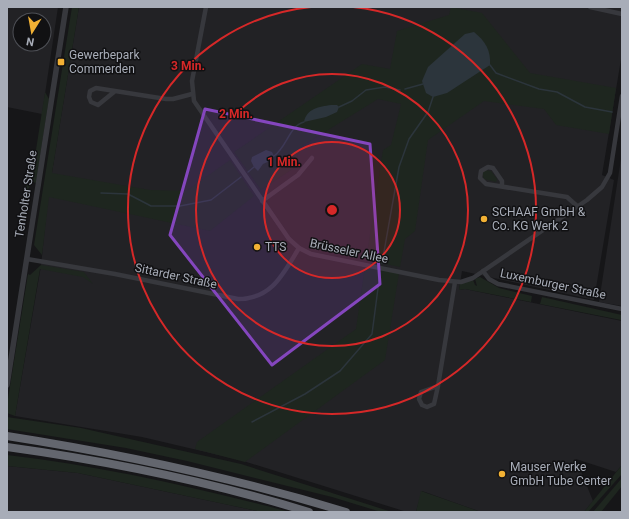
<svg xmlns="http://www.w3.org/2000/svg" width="629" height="519" font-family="Roboto,sans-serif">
<rect width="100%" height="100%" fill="#161618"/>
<!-- built -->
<g fill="#222225" fill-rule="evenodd">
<path d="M7 7H58L42 114 7 107ZM20 20H44V44H20Z"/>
<path d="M79 7H622V53L602 175 614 180 594 300 462 271 459 290 465 289 622 321V465L616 472 576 459 593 501 584 512H481L422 491 416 512H407L240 460 142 437 15 416 41 266 48 197Z"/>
<path d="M622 152V306L599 302Z"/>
<path d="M7 466 78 473 262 512H7Z"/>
</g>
<!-- green -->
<g fill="#1e261f">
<path d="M72 7H79L52 173 150 190 186 191 230 160 254 196 210 231 49 197 42 255 34 245Z"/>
<path d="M451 7 482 13 530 73 616 88 609 134 556 125 544 109 484 101 428 140 415 231 405 239 400 267 366 260 383 150 391 145 401 104 378 99 299 148 296 167 261 190 234 152 362 64 390 69 397 31 449 15Z"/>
<path d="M45 92 49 99 36 183 33 182 28 189 23 188 31 182Z"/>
<path d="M484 170 491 171 497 179 496 182 484 179 482 174Z"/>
<path d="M41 265 84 272 93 284 83 277 40 269 15 416 7 413V405L28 274 30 275Z"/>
<path d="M365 266 399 273 385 360 245 462 195 449 197 442 356 329Z"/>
<path d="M480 277 499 288 532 296 531 302 465 289 459 290 460 283 473 280 475 285 477 286 475 279Z"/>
<path d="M542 297 622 315 621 320 540 304Z"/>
<path d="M7 417 81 428 241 464 392 512H381L332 497 187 461 126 448 7 429Z"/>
<path d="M7 455C103 466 197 488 290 512H262L78 473 7 466Z"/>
<path d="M622 465V474L588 512H584Z"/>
<path d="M622 478V486L601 512H593Z"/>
<path d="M421 491 481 512H416Z"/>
</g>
<!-- water -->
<g fill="#2c353c">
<path d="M474 32C485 41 491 50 490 65L447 93 433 97 426 93 422 81 428 67 465 34Z"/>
<path d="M331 105H337L339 107 337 112 326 117 304 122C307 108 319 107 331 105Z"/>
<path d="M266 150 272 152 274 156 272 160 263 164 258 171 254 167 251 161 252 157Z"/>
</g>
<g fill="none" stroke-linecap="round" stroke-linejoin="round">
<!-- stream -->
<g stroke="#2c353c" stroke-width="1.5">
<path d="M490 65 496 73 539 89 557 92 585 107 612 112"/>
<path d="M405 89 423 84"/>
<path d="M339 107 352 101 366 90 385 87 400 90"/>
<path d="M274 156C287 147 289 126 304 122"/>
<path d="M248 172 254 167"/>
<path d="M101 193 128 194 151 206H180L211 200 241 177"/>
<path d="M382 263 399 167 409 139 428 112 433 97"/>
<path d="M252 422 305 394 340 371 372 334 380 273"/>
</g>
<!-- minor -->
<g stroke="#37383d" stroke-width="4.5">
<path d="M206 7 192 81 194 101 289 239 299 248 311 254 439 280 461 282 473 278 587 200 602 187 610 173 622 96"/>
<path d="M590 7 622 14"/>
<path d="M114 92 98 105 91 102 89 97 90 91 96 88 166 99H173L192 94"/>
<path d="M502 186V181L493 168 488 167 481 171 480 178 486 184 567 197 577 206"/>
<path d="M262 201 298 175 312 158"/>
<path d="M27 259 115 274 238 299C272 299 283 274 299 248"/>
<path d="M483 271 489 279 498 284 622 309"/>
<path d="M438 386 434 404 427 407 422 405 419 399 421 392 438 386 455 282"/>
</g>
<!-- tertiary -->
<path stroke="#37383d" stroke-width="5.5" d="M7 385 66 7"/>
<!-- motorway -->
<g stroke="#63666e" stroke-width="8">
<path d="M7 436C122 454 235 478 346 512"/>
<path d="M7 447C108 461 211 482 309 512"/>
</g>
</g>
<!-- marked area -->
<path fill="#8446be" fill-opacity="0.2" stroke="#8446be" stroke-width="3" stroke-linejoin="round" d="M205 109 370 144 380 284 272 365 170 235Z"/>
<!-- distance rings -->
<circle cx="332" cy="210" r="68" fill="#d62828" fill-opacity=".12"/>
<g fill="none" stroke="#d62828" stroke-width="2">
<circle cx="332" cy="210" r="68"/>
<circle cx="332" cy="210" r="136"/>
<path d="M353 7A204 204 0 1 1 311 7"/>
</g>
<!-- markers -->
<g fill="#f2b134" stroke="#111113" stroke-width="1.5">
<rect x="57" y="58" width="8" height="8" rx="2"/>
<circle cx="484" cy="219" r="4"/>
<circle cx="257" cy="247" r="4"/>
<circle cx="502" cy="474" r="4"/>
</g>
<g text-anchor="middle" stroke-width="3" stroke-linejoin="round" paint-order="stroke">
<!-- poi labels -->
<g font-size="12" fill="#a8adb8" stroke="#111113" text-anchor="start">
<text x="69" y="59">Gewerbepark<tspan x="69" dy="14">Commerden</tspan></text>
<text x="492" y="216">SCHAAF GmbH &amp;<tspan x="492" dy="14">Co. KG Werk 2</tspan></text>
<text x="265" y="251">TTS</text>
<text x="510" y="471">Mauser Werke<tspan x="510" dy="14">GmbH Tube Center</tspan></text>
</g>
<!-- street labels -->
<g font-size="12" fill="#a8adb8" stroke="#111113">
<text transform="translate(26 194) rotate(-81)" y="4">Tenholter Straße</text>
<text transform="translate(349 251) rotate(12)" y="4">Brüsseler Allee</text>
<text transform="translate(176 276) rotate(12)" y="4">Sittarder Straße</text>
<text transform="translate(553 284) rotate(12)" y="4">Luxemburger Straße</text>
</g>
</g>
<circle cx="332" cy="210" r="6" fill="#d62828" stroke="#111113" stroke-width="2"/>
<g font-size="12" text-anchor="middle" font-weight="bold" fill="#d62828" stroke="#111113" stroke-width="3" stroke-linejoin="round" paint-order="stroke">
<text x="188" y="70">3 Min.</text>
<text x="236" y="118">2 Min.</text>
<text x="284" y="166">1 Min.</text>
</g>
<!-- border -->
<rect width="629" height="519" fill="none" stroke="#a8adb8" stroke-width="16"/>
<!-- north arrow -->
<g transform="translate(32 32) rotate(191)"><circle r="19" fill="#111113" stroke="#4d4f55"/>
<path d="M0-3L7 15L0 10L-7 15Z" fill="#f2b134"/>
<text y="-6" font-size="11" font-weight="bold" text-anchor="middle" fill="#a8adb8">N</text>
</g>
</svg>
